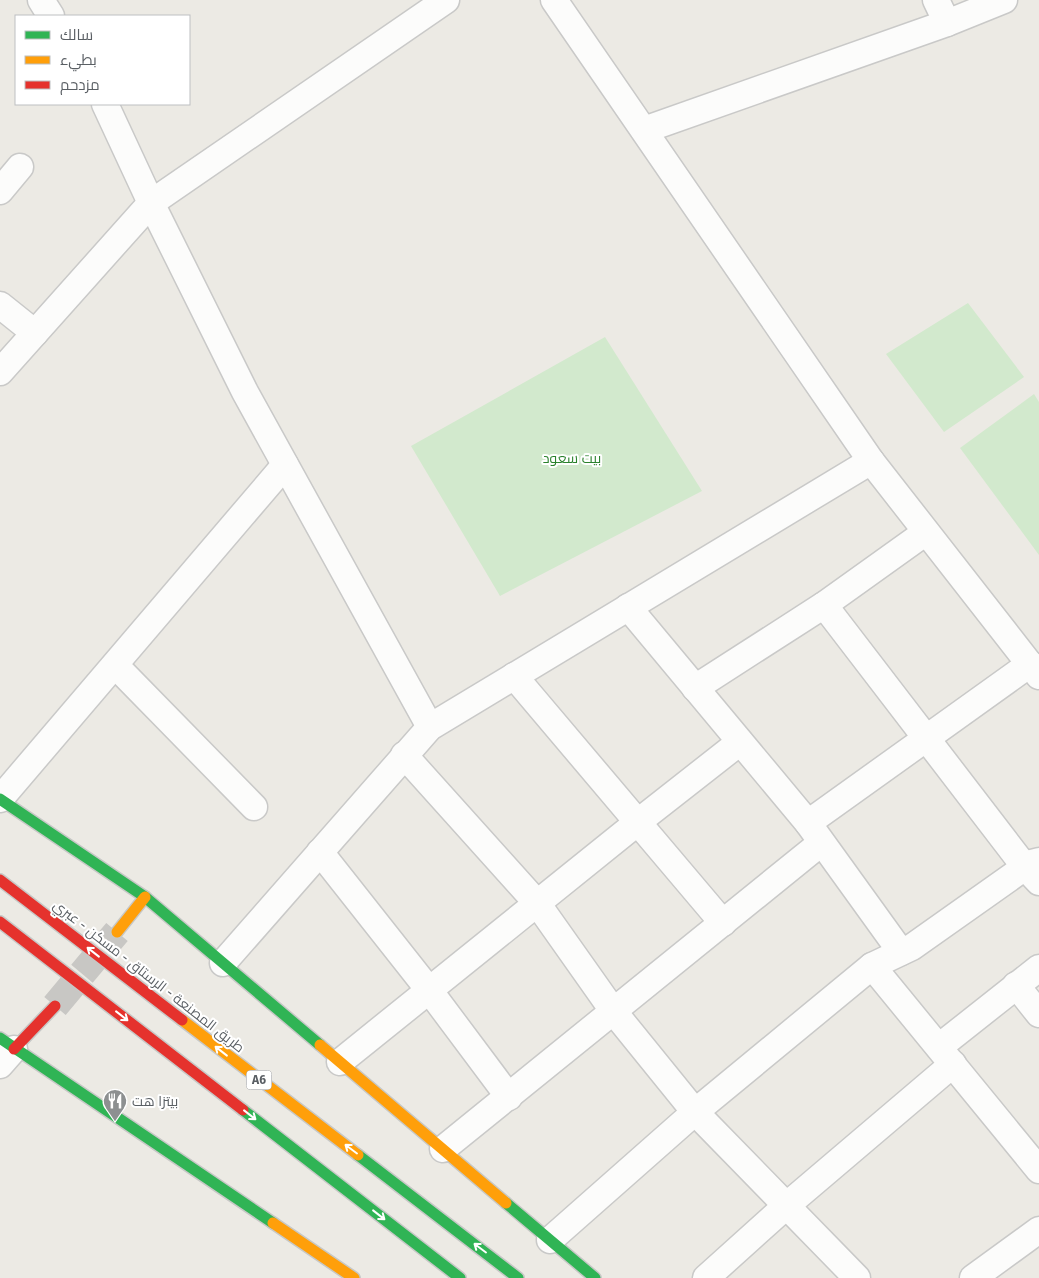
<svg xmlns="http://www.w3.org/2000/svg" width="1039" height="1278" font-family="'Fira Sans',Cairo,sans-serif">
<rect width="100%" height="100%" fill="#eceae4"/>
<!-- green -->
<g fill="#d2e9cd">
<path d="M968 303 1024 377 944 432 886 354Z"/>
<path d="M605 337 702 491 500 596 411 446Z"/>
<path d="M1034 394 1039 402V555L960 448Z"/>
</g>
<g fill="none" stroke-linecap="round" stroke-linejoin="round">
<!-- secondary-tunnel -->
<path stroke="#c8c7c4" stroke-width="28" stroke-dasharray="28 14" stroke-linecap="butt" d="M55 1006 117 932"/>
<!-- street casing -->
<g stroke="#c9c9c8" stroke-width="29">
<g id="street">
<path d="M41 0 51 16"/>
<path d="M554 0 871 461 1039 676"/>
<path d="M936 0 947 23"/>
<path d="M105 104 151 203 245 392 430 727"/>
<path d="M644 130 947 23 1004 0"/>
<path d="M0 191 20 167"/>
<path d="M0 305 35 333"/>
<path d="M0 372 151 203 446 0"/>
<path d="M824 605 1025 867 1039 882"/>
<path d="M628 607 808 823 901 952"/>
<path d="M115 665 254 807"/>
<path d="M514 676 723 923"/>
<path d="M695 688 824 605 926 532"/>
<path d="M404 755 537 903 614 1012 695 1112 857 1278"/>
<path d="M0 799 285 465"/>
<path d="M808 823 1030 664"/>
<path d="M320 852 429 990 509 1097"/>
<path d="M223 963 430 727 871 461"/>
<path d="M872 966 1039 1170"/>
<path d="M1016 985 1039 1014"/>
<path d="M939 1047 1039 968"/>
<path d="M340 1062 638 822 740 742"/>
<path d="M0 1065 14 1049"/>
<path d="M443 1149 821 843"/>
<path d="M550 1240 695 1112 872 966 912 947 1025 867 1031 863 1039 861"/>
<path d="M706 1278 786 1206 953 1064"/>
<path d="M973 1278 1039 1230"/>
</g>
</g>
<!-- fast casing -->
<g stroke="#c7c8c6" stroke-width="14">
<g id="fast">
<path d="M0 799 145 897 320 1045"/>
<path d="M0 1038 273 1223"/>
<path d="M243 1110 460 1278"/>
<path d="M358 1155 518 1278"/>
<path d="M506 1203 595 1278"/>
</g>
</g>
<!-- slow casing -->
<g stroke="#c7c8c6" stroke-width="14">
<g id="slow">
<path d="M117 932 145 897"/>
<path d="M182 1020 358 1155"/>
<path d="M320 1045 506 1203"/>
<path d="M273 1223 354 1278"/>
</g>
</g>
<!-- jam casing -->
<g stroke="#c7c8c6" stroke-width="14">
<g id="jam">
<path d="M0 880 182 1020"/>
<path d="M0 922 243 1110"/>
<path d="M14 1049 55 1006"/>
</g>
</g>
<!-- street -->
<use href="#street" stroke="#fcfcfb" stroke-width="26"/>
<!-- fast -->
<use href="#fast" stroke="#30b455" stroke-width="11"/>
<!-- slow -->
<use href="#slow" stroke="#ff9f0a" stroke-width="11"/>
<!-- jam -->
<use href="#jam" stroke="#e5322d" stroke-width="11"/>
</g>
<!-- one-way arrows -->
<defs><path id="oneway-shaft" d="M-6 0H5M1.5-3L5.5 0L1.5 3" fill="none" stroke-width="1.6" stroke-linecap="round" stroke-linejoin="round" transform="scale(1.25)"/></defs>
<g stroke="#fff">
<use href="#oneway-shaft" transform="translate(93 952) rotate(-142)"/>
<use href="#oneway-shaft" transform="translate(122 1016) rotate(38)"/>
<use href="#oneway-shaft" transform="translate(221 1051) rotate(-142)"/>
<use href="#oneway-shaft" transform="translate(250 1115) rotate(38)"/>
<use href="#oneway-shaft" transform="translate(351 1149) rotate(-143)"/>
<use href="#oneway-shaft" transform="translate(379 1215) rotate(38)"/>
<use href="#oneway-shaft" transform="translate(480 1248) rotate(-143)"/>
</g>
<!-- icons -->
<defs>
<g id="restaurant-pin" transform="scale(1.25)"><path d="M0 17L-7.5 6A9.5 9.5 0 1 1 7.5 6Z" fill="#8d9091" stroke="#fff"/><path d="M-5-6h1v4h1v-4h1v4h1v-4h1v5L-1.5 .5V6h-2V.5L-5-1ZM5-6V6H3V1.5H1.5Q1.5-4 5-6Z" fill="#fff"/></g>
</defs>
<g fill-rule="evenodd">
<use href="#restaurant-pin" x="115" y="1101"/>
</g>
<g text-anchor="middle" stroke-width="4" stroke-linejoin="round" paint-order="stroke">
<!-- shield labels -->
<rect fill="#fff" stroke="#8c8f92" stroke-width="1" x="246.5" y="1070.5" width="25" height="19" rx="4"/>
<g font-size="12" font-weight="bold" fill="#5a5f64">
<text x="259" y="1084">A6</text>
</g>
<!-- park labels -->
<g font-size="14" fill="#2b822d" stroke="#fff">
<text x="572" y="463">بيت سعود</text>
</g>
<!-- street labels -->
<g font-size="14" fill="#5a5f64" stroke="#fff">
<text transform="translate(149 976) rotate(38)" y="5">طريق المصنعة - الرستاق - مسكن - عبري</text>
</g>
<!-- poi labels -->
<g font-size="14" fill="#5a5f64" stroke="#fff" text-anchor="start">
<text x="132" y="1106">بيتزا هت</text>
</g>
</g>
<!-- legend -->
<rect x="15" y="15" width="175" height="90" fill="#ffffff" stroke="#bdbfc1"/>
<rect x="25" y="31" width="25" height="8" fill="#30b455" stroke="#bdbfc1"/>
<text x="60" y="40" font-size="15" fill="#5a5f64">سالك</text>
<rect x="25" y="56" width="25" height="8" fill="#ff9f0a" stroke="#bdbfc1"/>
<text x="60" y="65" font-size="15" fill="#5a5f64">بطيء</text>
<rect x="25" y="81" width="25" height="8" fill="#e5322d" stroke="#bdbfc1"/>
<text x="60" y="90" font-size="15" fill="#5a5f64">مزدحم</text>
</svg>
